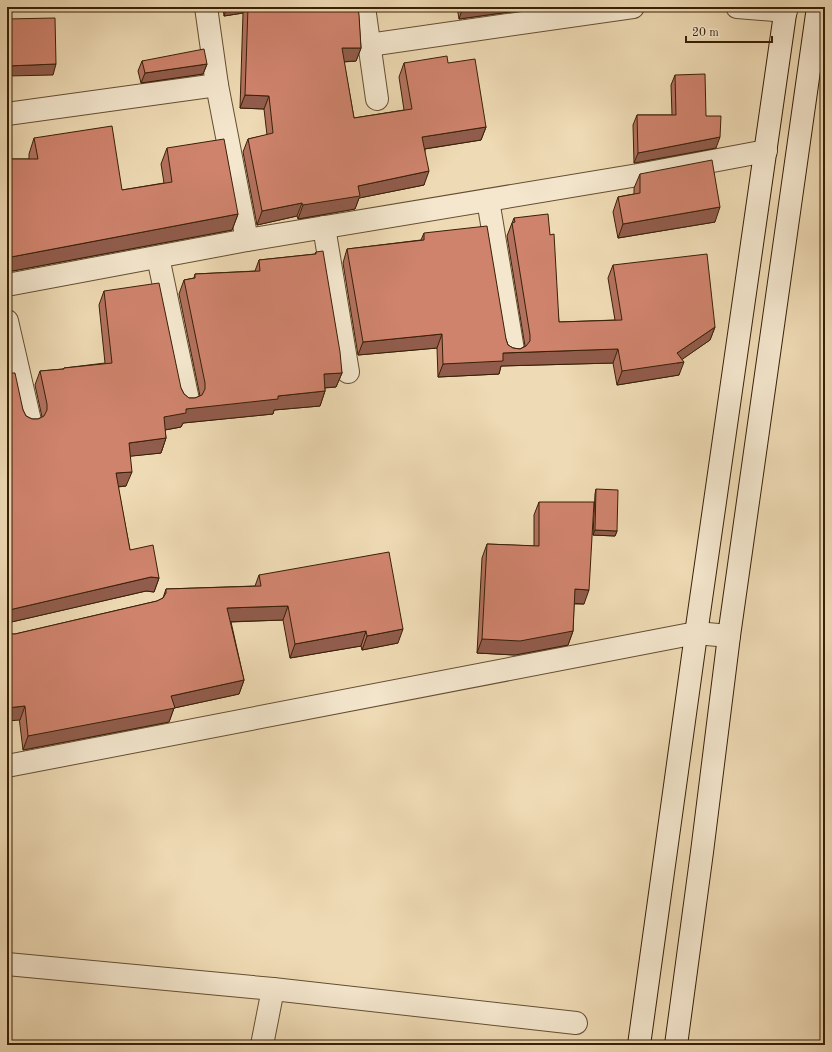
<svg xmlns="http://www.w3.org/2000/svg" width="832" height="1052" font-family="'Old Standard TT',serif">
<rect width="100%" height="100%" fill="#eedab4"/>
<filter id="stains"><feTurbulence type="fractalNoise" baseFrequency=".005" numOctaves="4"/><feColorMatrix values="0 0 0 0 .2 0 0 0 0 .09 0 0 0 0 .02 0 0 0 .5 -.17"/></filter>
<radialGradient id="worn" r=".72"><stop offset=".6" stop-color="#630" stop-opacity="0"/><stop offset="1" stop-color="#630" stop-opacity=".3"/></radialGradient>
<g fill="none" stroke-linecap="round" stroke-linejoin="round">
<!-- street casing -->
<g stroke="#664e32" stroke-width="24">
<g id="street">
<path d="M206 7 217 85 247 240"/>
<path d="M364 7 377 99"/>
<path d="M737 7 786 11"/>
<path d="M369 45 633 7"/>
<path d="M7 114 217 85"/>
<path d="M488 200 513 350"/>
<path d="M324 227 348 372"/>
<path d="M158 257 188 400"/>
<path d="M7 285 247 240 638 175 766 151"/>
<path d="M7 321 30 421"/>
<path d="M7 766 696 633 729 636"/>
<path d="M7 964 273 989"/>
<path d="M262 1045 273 989 576 1023"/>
</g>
</g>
<!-- secondary casing -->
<g stroke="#392007" stroke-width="24">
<g id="secondary">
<path d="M639 1045 698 620 786 7"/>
<path d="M676 1045 702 852 729 636 818 7"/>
</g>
</g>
<!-- street -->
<use href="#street" stroke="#f4e7ce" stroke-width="22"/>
<!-- secondary -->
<use href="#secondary" stroke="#f4e7ce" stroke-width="22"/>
</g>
<!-- wall -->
<g fill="#b2715e" stroke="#392007">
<path d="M223 7H358L361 48 356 61 344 62 354 118 404 110 399 77 404 63H448L486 127 481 140 425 149 424 185 359 198 355 209 298 219 297 216 257 225 243 152 248 139 267 135 264 109 240 108 243 13 224 16Z"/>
<path d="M457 7H545L459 19Z"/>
<path d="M142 61 207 64 203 74 141 83 138 71Z"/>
<path d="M675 75 706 116 716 148 634 163 633 125 637 115H672L671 85Z"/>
<path d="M34 138 122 190 164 183 161 164 167 148 238 214 232 230 7 272V159H29V154Z"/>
<path d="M640 174 715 222 618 238 613 212 618 197 634 194V188Z"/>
<path d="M514 218 550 235 559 322 615 320 608 278 613 265 715 327 710 340 682 359 679 375 617 385 613 363 501 366 499 374 438 377 437 348 358 355 343 263 347 249 421 240 424 233 506 339 508 345 513 348 520 349 525 346 507 236 512 223Z"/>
<path d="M316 252 342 373 336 387 325 388V391L320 406 274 410 273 414 183 423 181 427 165 430 166 438 161 453 130 456 126 486 118 487 130 550 159 578 154 592 146 591 7 623 11 373 23 410 26 416 32 419H38L42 417 35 385 40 371 63 369 64 368 105 363 99 305 104 291 181 388 184 394 189 398H195L200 396 179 294 184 280 194 278 195 274 255 271 259 260 315 254Z"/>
<path d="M596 489 617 531 615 536 593 535 595 494Z"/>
<path d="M539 502 584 604H574L573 631 568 645 515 655 477 653 482 558 487 544 534 546V515Z"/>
<path d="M259 575 398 643 362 650 361 646 290 658 283 620 231 622 244 680 239 694 174 708 169 722 23 750 9 634H15L157 601 163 598 166 589 255 586Z"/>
</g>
<!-- shaded-wall -->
<g fill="#915c4c" stroke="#392007">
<path d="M227 7H245L243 13 224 16Z"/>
<path d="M463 7H545L459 19Z"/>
<path d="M342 48H361L356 61 337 62Z"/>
<path d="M56 64 53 75 7 76V66Z"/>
<path d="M207 64 203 74 141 83 145 73Z"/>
<path d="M245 95 269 96 264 109 240 108Z"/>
<path d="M486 127 481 140 417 150 422 137Z"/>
<path d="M720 137 716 148 634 163 638 153Z"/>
<path d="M429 171 424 185 359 198 355 209 298 219 303 205 358 186Z"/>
<path d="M302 203 297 216 257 225 262 211Z"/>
<path d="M720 207 715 222 618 238 623 224Z"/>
<path d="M238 214 232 230 7 272V258L11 257Z"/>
<path d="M715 327 710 340 677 363 684 362 679 375 617 385 622 371 677 353Z"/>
<path d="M442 334 437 348 358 355 363 342Z"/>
<path d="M618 349 613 363 501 366 499 374 438 377 443 364 503 353Z"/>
<path d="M342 373 336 387 318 388 324 374Z"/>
<path d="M325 391 320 406 274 410 273 414 183 423 181 427 159 431 164 417 186 409 278 396Z"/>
<path d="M166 438 161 453 123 457 129 443Z"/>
<path d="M132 472 126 486 111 487 116 473Z"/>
<path d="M595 530 617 531 615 536 593 535Z"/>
<path d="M151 577 159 578 154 592 146 591 7 623V611L9 610Z"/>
<path d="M575 589 589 590 584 604 570 603Z"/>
<path d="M288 606 283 620 222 622 227 608Z"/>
<path d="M403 629 398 643 362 650 367 636Z"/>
<path d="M366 631 361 646 290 658 295 644Z"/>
<path d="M573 631 568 645 515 655 477 653 482 639Z"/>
<path d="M244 680 239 694 174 708 169 722 23 750 28 736 171 696Z"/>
<path d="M25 706 20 720 7 721V708Z"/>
</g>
<!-- building -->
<g fill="#cf836d" stroke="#392007">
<path d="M248 7H358L359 15 361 48H342L354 118 412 109 404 63 447 56 448 63 475 59 486 127 422 137 429 171 358 186 360 196 303 205 302 203 262 211 248 139 273 133 269 96 245 95Z"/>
<path d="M55 18 56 64 7 66V19Z"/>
<path d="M204 49 207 64 145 73 142 61Z"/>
<path d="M705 74 706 116H721L720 137 638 153 637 115H676L675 75Z"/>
<path d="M112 126 122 190 172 182 167 148 224 139 238 214 11 257 7 258V159H38L34 138Z"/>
<path d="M712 160 720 207 623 224 618 197 640 193V174Z"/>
<path d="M548 214 550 235 554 234 559 322 622 320 613 265 707 254 715 327 677 353 684 362 622 371 618 349 503 353V361L443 364 442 334 363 342 347 249 424 240V233L487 226 506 339 508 345 513 348 520 349 526 346 530 341V335L512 223 515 222 514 218Z"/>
<path d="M323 251 340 352 342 373 324 374 325 391 278 396V399L186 409V413L164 417 166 438 129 443 132 472 116 473 130 550 153 545 159 578 151 577 9 610 7 611V343L11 373H15L23 410 26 416 32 419H38L44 416 47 410V404L40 371 64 369V368L112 363 104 291 159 283 181 388 184 394 189 398H195L202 395 205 389V383L184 280 195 278V274L260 271 259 260 316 254V252Z"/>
<path d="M596 489 618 490 617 531 595 530Z"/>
<path d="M539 502H594L589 590 575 589 573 631 520 641 482 639 487 544 539 546Z"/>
<path d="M389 552 403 629 367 636 366 631 295 644 288 606 227 608 244 680 171 696 175 708 28 736 25 706 7 708V633L9 634H15L157 601 163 598 166 593V589L261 586 259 575Z"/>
</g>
<!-- margin -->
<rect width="832" height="1052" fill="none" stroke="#eedab4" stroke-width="24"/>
<rect x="8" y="8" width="816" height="1036" fill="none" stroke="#392007" stroke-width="2"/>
<rect x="12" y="12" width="808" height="1028" fill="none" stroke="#392007"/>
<!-- scale -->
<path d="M686 36v6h86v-6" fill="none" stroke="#392007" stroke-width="2"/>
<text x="692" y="36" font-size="12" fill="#392007" stroke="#f4e7ce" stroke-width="3" paint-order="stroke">20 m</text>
<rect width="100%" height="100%" filter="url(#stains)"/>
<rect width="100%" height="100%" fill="url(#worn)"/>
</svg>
